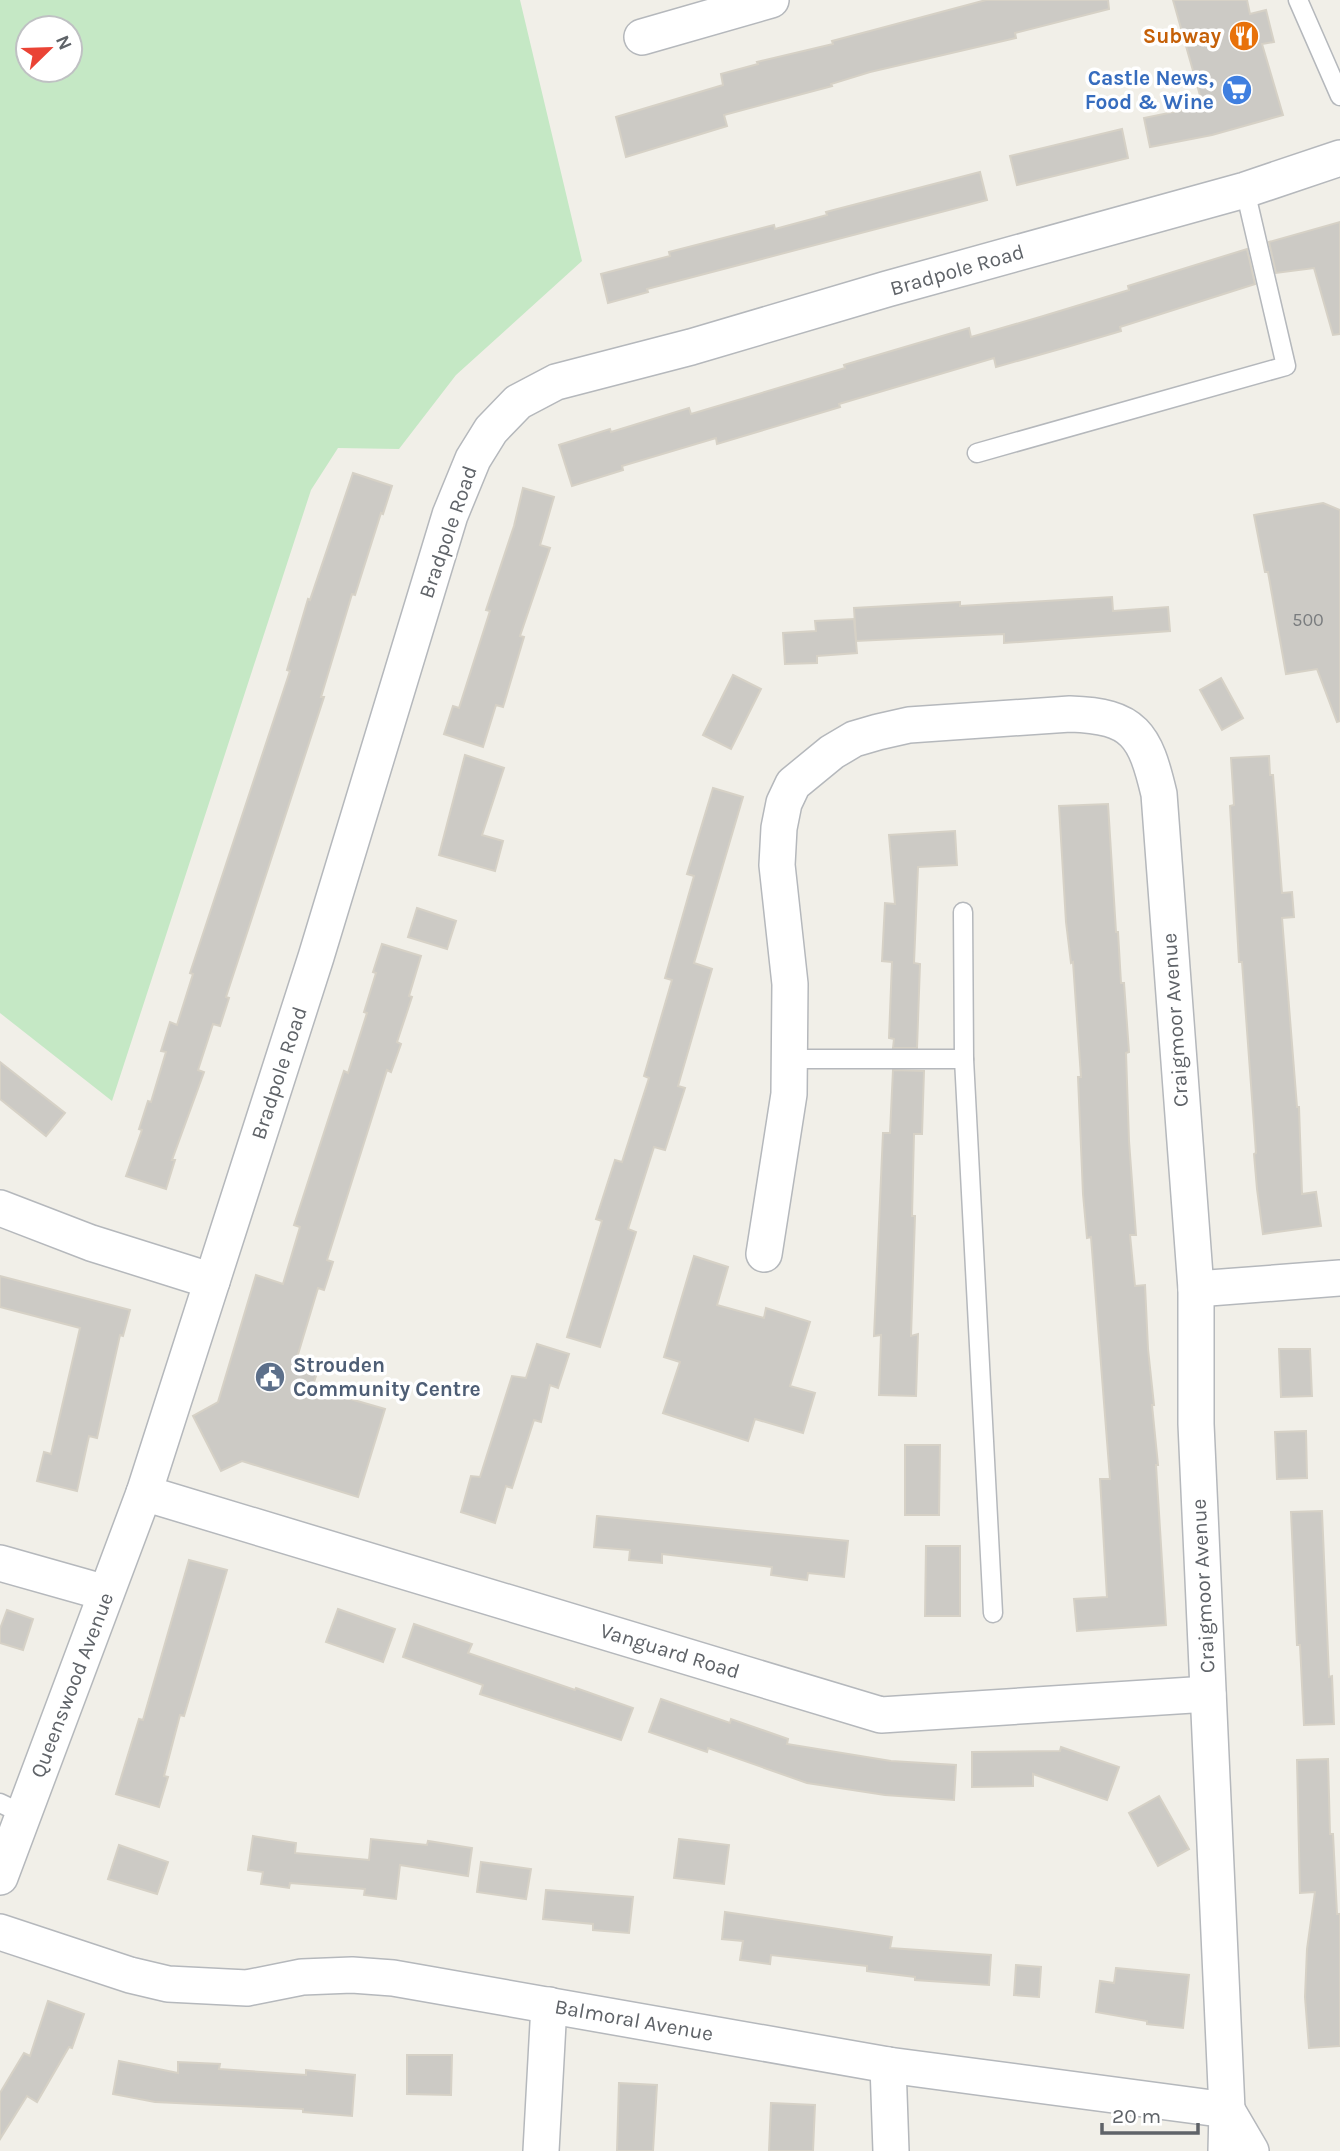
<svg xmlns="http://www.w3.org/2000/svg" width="1340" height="2151" font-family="Karla,sans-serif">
<rect width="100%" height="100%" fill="#f1efe8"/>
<!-- green -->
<path fill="#c5e8c5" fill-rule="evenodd" d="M0 0H520L582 261 456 375 399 449 338 448 311 490 112 1101 0 1013ZM28 28H70V70H28Z"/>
<!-- building -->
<g fill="#cccac5" stroke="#d6d1c6" stroke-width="2">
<path d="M986 0H1108L1109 9 1015 33 1016 38 870 72 831 84 832 86 724 115 727 126 626 157 616 117 723 85 721 74 758 64 757 62 833 44 832 41 870 31Z"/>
<path d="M1173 0H1247L1250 14 1266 10 1274 42 1262 44 1283 115 1212 135 1150 147 1144 118 1203 106Z"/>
<path d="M1122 129 1128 158 1017 185 1010 156Z"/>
<path d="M980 172 987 200 647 289 648 292 608 303 601 274 670 256 669 252 774 225 775 229 827 215 826 212Z"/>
<path d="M1340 222V334L1333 335 1314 268 1276 273 1269 242Z"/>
<path d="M1247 249 1255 284 1120 327 1121 331 1067 347 996 367 994 358 839 404 840 407 717 444 716 438 622 466 623 470 572 486 559 445 610 429 611 432 689 408 691 414 845 368 844 365 969 328 971 337 1040 317 1129 290 1128 286Z"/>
<path d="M353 473 392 486 383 514 381 513 355 595 352 594 321 697H324L226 997 229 998 220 1026 213 1024 198 1070 204 1072 172 1160H175L166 1189 126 1176 142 1130 139 1129 148 1101 151 1102 166 1052 161 1051 170 1022 177 1025 193 974 190 973 290 671 287 670 308 599 310 600Z"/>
<path d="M523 488 554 497 540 545 550 548 520 636 524 637 503 707 496 705 483 747 444 734 453 706 459 708 490 611 486 610 514 526Z"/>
<path d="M1323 503 1340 510V721L1337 722 1317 669 1286 674 1268 572H1265L1254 515Z"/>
<path d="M1112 597 1113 611 1168 607 1170 631 1004 643V634L856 641 854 608 960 602V606Z"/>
<path d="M854 619 857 653 817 656V663L785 664 783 633 816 631 815 621Z"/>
<path d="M733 675 761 689 731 749 703 735Z"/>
<path d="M1221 678 1243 718 1222 730 1200 690Z"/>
<path d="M465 755 504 768 482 835 503 841 495 871 439 855Z"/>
<path d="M1269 756 1270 775H1273L1282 893 1292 892 1294 917 1282 918 1297 1107H1299L1302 1194 1316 1192 1321 1226 1263 1234 1257 1189 1254 1154 1256 1153 1242 962H1239L1230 806 1234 805 1231 758Z"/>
<path d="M713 788 743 797 694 963 712 969 678 1086 685 1088 665 1150 654 1147 628 1229 636 1232 600 1347 567 1337 602 1221 596 1219 615 1160 622 1162 649 1078 644 1076 672 980 665 978 694 876 687 874Z"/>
<path d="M1108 804 1116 932H1118L1121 983H1124L1129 1052 1126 1053 1129 1141 1136 1235H1130L1135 1286 1145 1285 1148 1349 1154 1405H1152L1158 1465H1156L1166 1625 1077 1631 1074 1599 1107 1597 1100 1479H1110L1091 1237 1087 1238 1083 1194 1078 1077H1081L1073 962 1071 963 1066 922 1059 806Z"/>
<path d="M955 831 957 865 918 867 914 963 920 964 917 1048H893L894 1039 889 1038 892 962 882 961 885 903 895 904 889 835Z"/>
<path d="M417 908 456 921 447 949 408 937Z"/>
<path d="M382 944 421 956 409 996 412 997 397 1042 401 1044 391 1072 387 1070 327 1260 333 1262 324 1290 318 1288 296 1361 319 1367 312 1388 385 1409 358 1497 242 1461 221 1471 193 1416 218 1402 256 1275 283 1284 300 1227 294 1225 344 1071 348 1073 367 1013 364 1012 376 973 373 972Z"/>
<path d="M0 1062 65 1113 46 1136 0 1099Z"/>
<path d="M893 1070 924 1071 922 1134H914L912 1216H915L911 1336 918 1334 916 1396 879 1395 881 1335 874 1336 883 1133H890Z"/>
<path d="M694 1256 728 1267 717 1305 764 1318 766 1308 810 1322 790 1386 815 1393 803 1433 755 1419 748 1441 663 1413 680 1362 664 1357Z"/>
<path d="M0 1276 130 1310 123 1336 120 1335 97 1438 89 1436 77 1491 37 1481 44 1452 51 1454 80 1328 0 1307Z"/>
<path d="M537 1344 569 1354 558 1388 550 1385 541 1422 534 1420 512 1488 506 1486 495 1523 461 1512 471 1476 480 1477 512 1376 526 1378Z"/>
<path d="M1279 1349H1310L1312 1396 1281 1397Z"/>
<path d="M1306 1431 1307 1478 1277 1479 1275 1432Z"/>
<path d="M905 1445H940L939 1515H905Z"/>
<path d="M1322 1511 1329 1677 1332 1676 1334 1724 1304 1725 1300 1645H1297L1291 1512Z"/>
<path d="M597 1516 848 1541 844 1577 808 1573 807 1580 771 1575 772 1567 662 1554V1563L629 1560 630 1550 594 1547Z"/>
<path d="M926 1546H960V1616H925Z"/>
<path d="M189 1560 227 1570 184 1716 180 1715 164 1776 168 1777 159 1807 116 1794 139 1719 143 1720Z"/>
<path d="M338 1609 395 1629 383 1662 326 1642Z"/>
<path d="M7 1610 33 1619 23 1650 0 1643V1629Z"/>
<path d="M414 1624 472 1644 468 1653 575 1690 576 1688 633 1708 621 1740 480 1694 483 1685 403 1657Z"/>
<path d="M661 1699 730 1723 731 1719 788 1739 787 1744 891 1761 956 1765 954 1800 885 1795 807 1783 708 1748 707 1752 649 1732Z"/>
<path d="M1061 1747 1119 1767 1107 1800 1033 1774V1786L972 1787V1752L1060 1751Z"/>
<path d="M1328 1759 1330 1834H1333L1337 1914H1340V2046L1309 2048 1305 1997 1307 1949 1315 1892 1300 1893 1297 1760Z"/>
<path d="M1159 1796 1189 1849 1158 1866 1129 1813Z"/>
<path d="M253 1836 296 1843 295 1853 369 1860 371 1839 427 1845 428 1841 472 1848 468 1876 400 1865 396 1899 364 1895 365 1889 290 1883 289 1888 261 1884 263 1872 248 1870Z"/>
<path d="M679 1839 729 1845 724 1884 674 1878Z"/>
<path d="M119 1845 168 1862 157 1894 108 1879Z"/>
<path d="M481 1862 531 1869 526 1899 477 1892Z"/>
<path d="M546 1890 633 1897 629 1933 593 1930V1924L543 1919Z"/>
<path d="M725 1912 892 1937 890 1948 991 1955 989 1985 915 1980V1977L867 1971V1966L771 1955 770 1964 740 1960 743 1941 722 1939Z"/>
<path d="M1016 1965 1041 1967 1039 1997 1014 1995Z"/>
<path d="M1116 1968 1189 1975 1183 2028 1147 2024V2021L1096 2012 1100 1981 1114 1983Z"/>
<path d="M48 2001 84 2014 72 2048 69 2047 37 2102 27 2096 0 2139V2093L24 2053 30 2056Z"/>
<path d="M407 2055H452L451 2095 407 2094Z"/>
<path d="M119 2061 178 2073V2062L220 2064 219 2069 306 2075V2070L355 2075 352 2116 303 2112V2109L155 2102 113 2094Z"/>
<path d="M619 2083 657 2085 653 2151H617Z"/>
<path d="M771 2103 815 2105 813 2151H769Z"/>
</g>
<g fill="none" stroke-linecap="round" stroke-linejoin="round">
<!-- lane casing -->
<g stroke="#b5b8bc" stroke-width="21">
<g id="lane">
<path d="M1298 0 1340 96"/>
<path d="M977 453 1286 366 1245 190"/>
<path d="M963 912 964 1059 993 1613"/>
<path d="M789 1059H964"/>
<path d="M0 1803 23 1814"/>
</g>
</g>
<!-- street casing -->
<g stroke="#b5b8bc" stroke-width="38">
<g id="street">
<path d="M642 37 771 0"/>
<path d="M0 1208 91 1243 212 1281"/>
<path d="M764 1254 789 1094 790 984 777 865 779 828 784 803 793 784 832 752 854 739 878 732 909 725 1070 714C1135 716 1145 735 1159 794L1196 1289V1424L1227 2110 1226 2151"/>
<path d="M1196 1289 1340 1278"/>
<path d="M144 1493 881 1715 1208 1694"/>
<path d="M0 1563 106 1593"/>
<path d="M0 1877 144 1493 316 957 450 515 473 459 491 430 518 402 556 382 691 347 887 289 1245 190 1340 158"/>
<path d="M0 1932 130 1975 168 1984 247 1988 302 1977 352 1975 393 1978 888 2065 1227 2110 1251 2151"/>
<path d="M888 2065 891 2151"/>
<path d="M541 2151 549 2005"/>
</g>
</g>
<!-- lane -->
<use href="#lane" stroke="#fff" stroke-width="18"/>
<!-- street -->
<use href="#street" stroke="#fff" stroke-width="35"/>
</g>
<!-- icons -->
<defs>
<g id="restaurant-disc" transform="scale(1.575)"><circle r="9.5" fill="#e8710a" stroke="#fff"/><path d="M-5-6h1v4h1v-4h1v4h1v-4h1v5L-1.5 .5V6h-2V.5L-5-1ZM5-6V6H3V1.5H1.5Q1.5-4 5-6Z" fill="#fff"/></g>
<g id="supermarket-disc" transform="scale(1.575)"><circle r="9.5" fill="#3f7fe0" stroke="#fff"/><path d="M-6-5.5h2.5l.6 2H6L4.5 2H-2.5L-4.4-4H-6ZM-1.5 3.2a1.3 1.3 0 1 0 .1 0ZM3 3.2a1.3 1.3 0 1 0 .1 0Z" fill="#fff"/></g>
<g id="civic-disc" transform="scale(1.575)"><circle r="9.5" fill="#5c6f8a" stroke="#fff"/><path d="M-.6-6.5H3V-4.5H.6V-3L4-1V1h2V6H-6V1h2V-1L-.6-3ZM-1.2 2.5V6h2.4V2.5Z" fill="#fff"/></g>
</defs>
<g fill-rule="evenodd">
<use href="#restaurant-disc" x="1244" y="36"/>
<use href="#supermarket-disc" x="1237" y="90"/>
<use href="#civic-disc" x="270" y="1377"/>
</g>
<g text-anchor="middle" stroke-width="7" stroke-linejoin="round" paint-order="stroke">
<!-- number labels -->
<g font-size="18" fill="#7a7d7f">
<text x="1308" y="626">500</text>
</g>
<!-- food labels -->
<g font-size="21" font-weight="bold" fill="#c56008" stroke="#fff" text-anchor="end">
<text x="1221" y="43">Subway</text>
</g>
<!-- shop labels -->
<g font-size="21" font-weight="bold" fill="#366cbe" stroke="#fff" text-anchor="end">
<text x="1214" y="85">Castle News,<tspan x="1214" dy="24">Food &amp; Wine</tspan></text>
</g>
<!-- street labels -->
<g font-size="21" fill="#5f6368" stroke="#fff">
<text transform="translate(957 270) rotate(-16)" y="7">Bradpole Road</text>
<text transform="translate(448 532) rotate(-71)" y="7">Bradpole Road</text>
<text transform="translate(1175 1020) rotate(-94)" y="7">Craigmoor Avenue</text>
<text transform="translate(279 1073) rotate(-72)" y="7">Bradpole Road</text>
<text transform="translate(1203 1586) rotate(-93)" y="7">Craigmoor Avenue</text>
<text transform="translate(670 1651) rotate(17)" y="7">Vanguard Road</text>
<text transform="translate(72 1685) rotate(-69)" y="7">Queenswood Avenue</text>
<text transform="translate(634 2020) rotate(10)" y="7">Balmoral Avenue</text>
</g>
<!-- service labels -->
<g font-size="21" font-weight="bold" fill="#4e5e75" stroke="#fff" text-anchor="start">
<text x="293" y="1372">Strouden<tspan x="293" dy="24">Community Centre</tspan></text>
</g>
</g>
<!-- north arrow -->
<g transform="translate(49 49) rotate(67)"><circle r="33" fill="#ffffff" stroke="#bfc1c3" stroke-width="2"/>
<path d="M0-5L12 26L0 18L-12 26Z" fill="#ea4335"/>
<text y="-10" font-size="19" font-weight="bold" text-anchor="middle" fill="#5f6368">N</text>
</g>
<!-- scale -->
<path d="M1102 2123v10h96v-10" fill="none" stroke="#5f6368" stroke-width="3.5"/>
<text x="1112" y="2123" font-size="21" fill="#5f6368" stroke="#ffffff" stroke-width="5" paint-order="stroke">20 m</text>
</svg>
